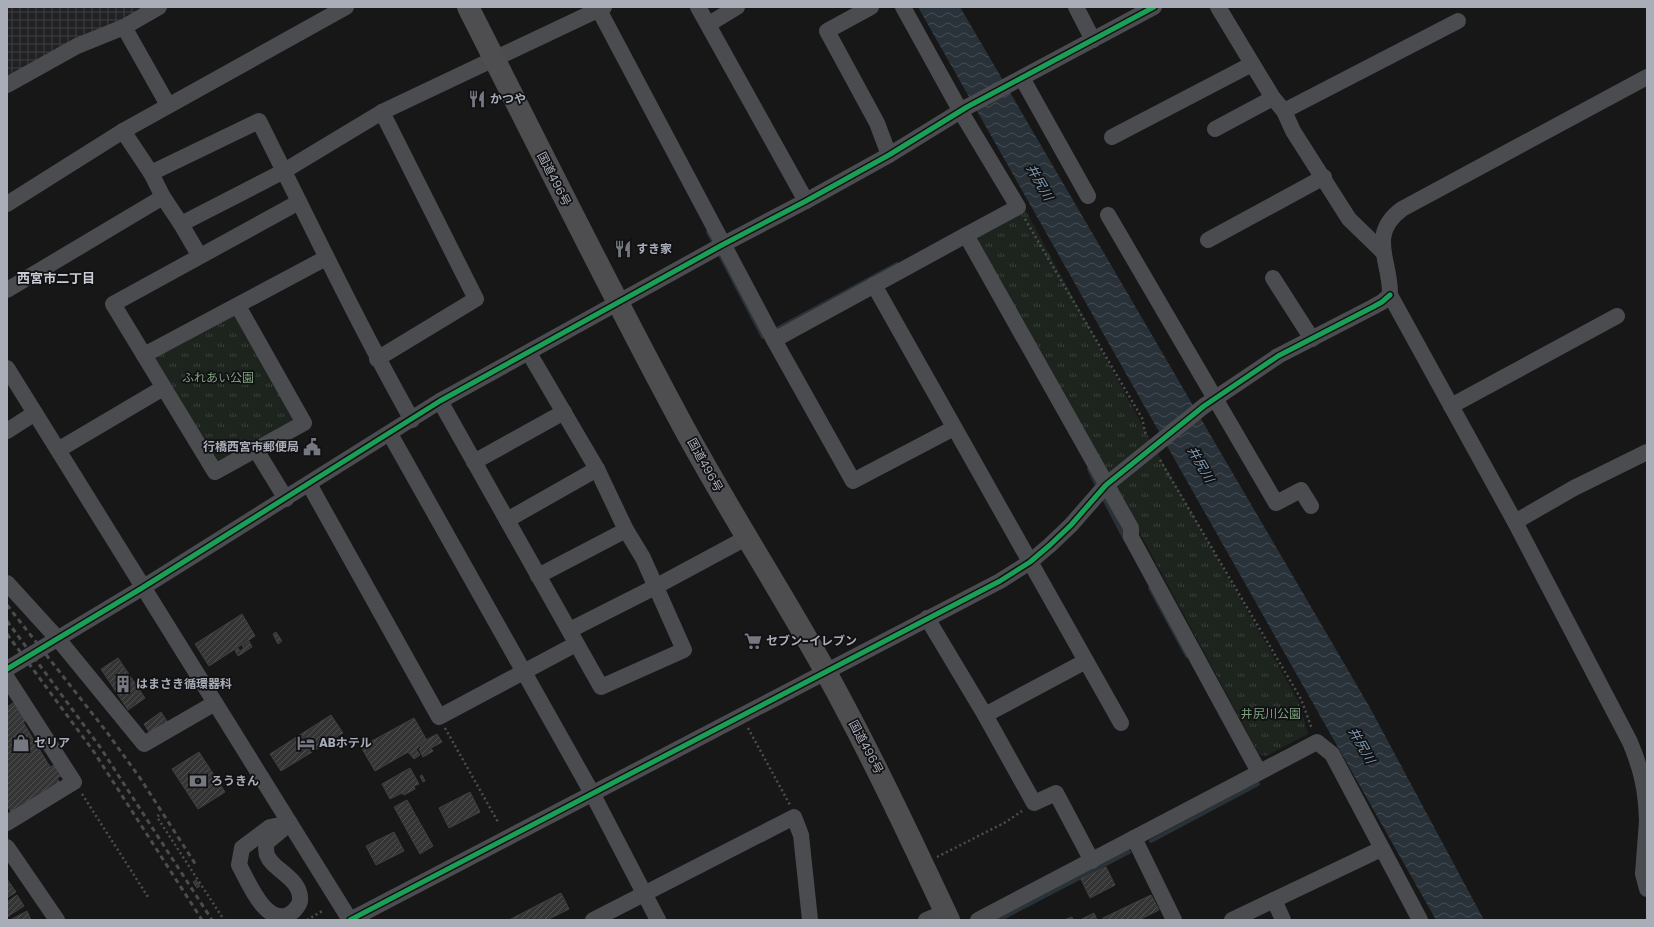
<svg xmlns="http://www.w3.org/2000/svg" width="1654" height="927" font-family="Poppins,'Noto Sans JP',sans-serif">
<defs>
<pattern id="industrial-grid" width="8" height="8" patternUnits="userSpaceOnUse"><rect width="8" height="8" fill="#212123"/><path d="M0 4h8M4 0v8" fill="none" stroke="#3e3f41"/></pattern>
<pattern id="park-tufts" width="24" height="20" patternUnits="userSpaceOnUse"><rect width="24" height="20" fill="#1d241e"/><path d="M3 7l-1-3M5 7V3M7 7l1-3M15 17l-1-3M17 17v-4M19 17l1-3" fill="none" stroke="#3b413d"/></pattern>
<pattern id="water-waves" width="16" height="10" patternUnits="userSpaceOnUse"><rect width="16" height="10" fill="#2a3239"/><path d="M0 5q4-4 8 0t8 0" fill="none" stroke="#464d54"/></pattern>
<pattern id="building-hatch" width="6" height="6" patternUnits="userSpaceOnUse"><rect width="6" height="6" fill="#353536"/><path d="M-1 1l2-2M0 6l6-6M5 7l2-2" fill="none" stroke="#4f5051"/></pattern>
</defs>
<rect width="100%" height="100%" fill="#171717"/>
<!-- industrial -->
<path fill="url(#industrial-grid)" d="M7 7H159L7 85Z"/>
<!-- park -->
<g fill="url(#park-tufts)">
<path d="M1025 209 1153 445 1299 702 1308 734 1266 756 1259 754 1101 461 977 243 979 235Z"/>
<path d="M233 315 239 318 293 417 292 423 217 465 154 362 156 356Z"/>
</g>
<!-- water -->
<path fill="url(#water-waves)" d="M918 7H960L1369 706 1484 920H1436Z"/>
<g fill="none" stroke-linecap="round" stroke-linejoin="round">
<!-- stream -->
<g stroke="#2a3239" stroke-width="4">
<path d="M708 232 715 245"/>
<path d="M718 251 763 337 767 334"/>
<path d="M773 331 897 264"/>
<path d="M1089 469 1098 488"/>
<path d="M1102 495 1125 539"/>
<path d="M1150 588 1187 656"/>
<path d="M1151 841 1258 784 1255 779"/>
<path d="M999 920 1129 852"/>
</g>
</g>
<!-- building -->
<g fill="url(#building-hatch)" stroke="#3f4043">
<path d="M242 614 255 636 209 666 195 644Z"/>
<path d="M276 632 282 641 278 644 273 634Z"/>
<path d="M249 641 252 647 238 656 235 650 238 648 240 651 244 648 242 646Z"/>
<path d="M118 658 145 698 128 710 101 669Z"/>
<path d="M13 703 25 721 23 722 50 767 54 765 61 776 57 778 62 786 11 812 7 805V707Z"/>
<path d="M161 712 169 724 151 735 144 724Z"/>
<path d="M331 715 343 733 281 771 270 754Z"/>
<path d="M414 718 426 739 418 744 419 747 416 749 420 755 414 759 408 752 375 771 361 747Z"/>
<path d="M437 734 442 742 431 748 433 751 423 757 419 749 421 748 419 744Z"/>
<path d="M199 752 225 792 198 809 172 769Z"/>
<path d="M410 768 419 784 414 786 415 789 404 795 402 793 390 799 382 784Z"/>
<path d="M422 775 425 781 423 782 420 776Z"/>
<path d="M470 792 480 812 449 828 439 808Z"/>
<path d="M407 800 433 846 420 854 394 807Z"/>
<path d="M394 832 404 851 376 865 366 846Z"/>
<path d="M1106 867 1115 885 1090 898 1081 879Z"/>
<path d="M7 879 16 892 7 898Z"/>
<path d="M196 880 200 886 197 888 193 882Z"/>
<path d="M561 893 569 909 547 920H509Z"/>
<path d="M17 895 24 906 7 917V902Z"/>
<path d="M1151 895 1159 910 1139 920H1104L1103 918Z"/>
<path d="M27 911 31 920H10Z"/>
<path d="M1094 913 1097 920H1080Z"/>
<path d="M1072 917 1073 920H1064Z"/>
</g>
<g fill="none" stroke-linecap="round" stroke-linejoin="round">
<!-- path -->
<g stroke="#4d4e52" stroke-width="2.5" stroke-dasharray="2 3" stroke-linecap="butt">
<path d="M1025 219 1142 418 1146 436"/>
<path d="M1160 460 1301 699 1312 729"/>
<path d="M445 728 498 822"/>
<path d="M748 728 790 805"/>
<path d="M82 794 148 897"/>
<path d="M159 815 157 817 224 920"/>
<path d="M937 857 1006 822 1022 811"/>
<path d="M307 920 324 910"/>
</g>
<!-- minor -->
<g stroke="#4b4c50" stroke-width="16">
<path d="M698 7 806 201"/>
<path d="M871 7 827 31 877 123 889 155"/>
<path d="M903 7 961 112 1018 207 966 235 1131 528V537L1259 772"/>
<path d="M1076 7 1093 40"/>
<path d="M1218 7 1273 98 1284 111 1293 131 1349 219 1382 251"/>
<path d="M599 10 774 340 853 481 954 428"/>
<path d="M709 24 737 7"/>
<path d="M124 27 159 7"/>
<path d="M1647 77 1402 209C1367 235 1391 261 1390 295L1515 522 1630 742C1642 771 1646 790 1647 821"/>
<path d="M1022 78 1088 196"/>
<path d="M7 85 77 46 124 27 168 105"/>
<path d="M1284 111 1458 21"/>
<path d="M1215 129 1273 98"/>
<path d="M123 131 151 173 163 197 181 224 199 255"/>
<path d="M1112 137 1252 64"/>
<path d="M151 173 259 121C309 221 357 322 412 420"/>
<path d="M7 204 123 131 346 7"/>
<path d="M1108 215 1276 503 1301 490 1311 506"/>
<path d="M181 224 284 171 382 112 604 7"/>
<path d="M1208 240 1324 177"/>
<path d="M1273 278 1312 339"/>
<path d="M874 285 1121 723"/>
<path d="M7 290 163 197"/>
<path d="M238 306 304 423 215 472 113 304 299 202"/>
<path d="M774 340 966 235"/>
<path d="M144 355 326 258"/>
<path d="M377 359 476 299 382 112"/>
<path d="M7 368 350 920"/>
<path d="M440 401 601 687 684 650 643 558 626 530 597 469 529 353"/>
<path d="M1451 406 1617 316"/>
<path d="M7 431 35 413"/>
<path d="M390 434 592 793 658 920"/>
<path d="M58 450 163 388"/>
<path d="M256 450 286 499"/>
<path d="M474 462 564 412"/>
<path d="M309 484 439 717 576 644"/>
<path d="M507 520 597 469"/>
<path d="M1515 522 1574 488 1647 452"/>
<path d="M538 576 626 530"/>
<path d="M7 583 58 639 144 744 215 703"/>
<path d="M927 618 985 715 1034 803 1056 793 1092 861"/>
<path d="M570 630 655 587 746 538"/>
<path d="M7 669 142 588 440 401 722 245 806 201 889 155 967 107 1154 7"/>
<path d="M7 678 74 782 7 823"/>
<path d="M985 715 1086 661"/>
<path d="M1647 821 1643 874 1647 889"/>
<path d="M290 823 266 843C266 847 266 852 267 855 273 871 302 878 300 901 299 906 293 913 288 915 265 925 248 881 239 865L242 848 270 827Z"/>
<path d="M1134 838 1174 920"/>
<path d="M7 847 57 920"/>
<path d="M1274 900 1283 920"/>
<path d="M350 920 1000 581 1030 562 1050 545 1071 525 1106 485 1204 406 1278 356 1373 307 1382 302 1390 295"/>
<path d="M593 920 794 817 801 835 810 920"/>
<path d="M926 920 945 912"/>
<path d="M978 920 1317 742 1332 754 1420 920"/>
<path d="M1232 920 1381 849"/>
</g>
<!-- highway -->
<path stroke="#4e4e51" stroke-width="22" d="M468 7C537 143 604 279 676 413 723 502 778 586 827 674 871 754 910 837 949 920"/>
<!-- rail -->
<g stroke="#4b4c4f" stroke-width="3" stroke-dasharray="5 4" stroke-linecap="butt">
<path d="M7 605 106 731 140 778 196 865"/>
<path d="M7 621 100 747 212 920"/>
<path d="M7 634 94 752 202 920"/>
</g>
<!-- cycleway casing -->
<g stroke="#111113" stroke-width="8">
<g id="cycleway">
<path d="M7 669 142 588 440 401 722 245 806 201 889 155 967 107 1154 7"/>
<path d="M350 920 1000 581 1030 562 1050 545 1071 525 1106 485 1204 406 1278 356 1373 307 1382 302 1390 295"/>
</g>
</g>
<!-- cycleway -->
<use href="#cycleway" stroke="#1a9f57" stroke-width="5"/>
</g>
<!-- icons -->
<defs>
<g id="restaurant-bare" transform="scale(1.38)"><path d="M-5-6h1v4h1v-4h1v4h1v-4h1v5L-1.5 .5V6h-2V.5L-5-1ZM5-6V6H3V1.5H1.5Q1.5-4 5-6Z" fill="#757880" stroke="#111113" stroke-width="2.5" paint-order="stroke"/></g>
<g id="civic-bare" transform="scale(1.38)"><path d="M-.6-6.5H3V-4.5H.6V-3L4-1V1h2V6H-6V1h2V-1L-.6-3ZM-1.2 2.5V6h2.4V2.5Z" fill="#757880" stroke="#111113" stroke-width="2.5" paint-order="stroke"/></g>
<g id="supermarket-bare" transform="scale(1.38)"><path d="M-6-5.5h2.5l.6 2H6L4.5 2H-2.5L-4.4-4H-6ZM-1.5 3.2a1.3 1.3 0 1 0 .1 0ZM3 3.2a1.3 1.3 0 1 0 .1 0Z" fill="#757880" stroke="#111113" stroke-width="2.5" paint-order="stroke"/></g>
<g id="building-bare" transform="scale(1.38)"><path d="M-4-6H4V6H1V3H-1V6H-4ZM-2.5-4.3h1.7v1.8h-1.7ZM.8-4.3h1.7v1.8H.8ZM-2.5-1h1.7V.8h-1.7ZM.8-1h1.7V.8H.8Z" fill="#757880" stroke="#111113" stroke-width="2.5" paint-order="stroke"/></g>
<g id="shop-bare" transform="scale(1.38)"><path d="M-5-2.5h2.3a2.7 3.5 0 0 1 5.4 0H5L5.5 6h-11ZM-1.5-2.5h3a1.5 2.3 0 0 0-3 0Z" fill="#757880" stroke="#111113" stroke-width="2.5" paint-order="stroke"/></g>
<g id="hotel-bare" transform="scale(1.38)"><path d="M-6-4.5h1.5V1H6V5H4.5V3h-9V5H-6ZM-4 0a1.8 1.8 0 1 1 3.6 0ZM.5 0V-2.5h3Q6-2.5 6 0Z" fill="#757880" stroke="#111113" stroke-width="2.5" paint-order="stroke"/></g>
<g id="bank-bare" transform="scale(1.38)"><path d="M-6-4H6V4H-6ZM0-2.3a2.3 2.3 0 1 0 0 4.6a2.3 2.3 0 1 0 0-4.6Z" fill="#757880" stroke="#111113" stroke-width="2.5" paint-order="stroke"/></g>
</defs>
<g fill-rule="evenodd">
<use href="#restaurant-bare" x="477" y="99"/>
<use href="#restaurant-bare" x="623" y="249"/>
<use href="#civic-bare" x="312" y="447"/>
<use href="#supermarket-bare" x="753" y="641"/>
<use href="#building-bare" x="123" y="684"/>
<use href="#shop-bare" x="21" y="743"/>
<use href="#hotel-bare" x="306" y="743"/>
<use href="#bank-bare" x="198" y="781"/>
</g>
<g text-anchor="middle" stroke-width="3.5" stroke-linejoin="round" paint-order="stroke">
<!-- poi labels -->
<g font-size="12" font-weight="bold" fill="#a8adb8" stroke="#111113" text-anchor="start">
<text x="490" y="103">かつや</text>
<text x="636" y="253">すき家</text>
<text x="299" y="451" text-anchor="end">行橋西宮市郵便局</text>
<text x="766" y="645">セブン-イレブン</text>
<text x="136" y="688">はまさき循環器科</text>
<text x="34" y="747">セリア</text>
<text x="319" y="747">ABホテル</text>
<text x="211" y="785">ろうきん</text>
</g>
<!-- street labels -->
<g font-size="12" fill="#a8adb8" stroke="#111113">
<text transform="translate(554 179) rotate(63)" y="4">国道496号</text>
<text transform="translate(705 465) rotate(61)" y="4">国道496号</text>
<text transform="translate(866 747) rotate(62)" y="4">国道496号</text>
</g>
<!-- park labels -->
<g font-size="12" fill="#7fa381" stroke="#111113">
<text x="218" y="382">ふれあい公園</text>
<text x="1271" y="718">井尻川公園</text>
</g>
<!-- water labels -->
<g font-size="13" font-style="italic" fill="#7f9bb3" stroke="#111113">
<text transform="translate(1040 182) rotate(60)" y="5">井尻川</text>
<text transform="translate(1201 464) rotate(60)" y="5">井尻川</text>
<text transform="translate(1362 745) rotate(60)" y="5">井尻川</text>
</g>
<!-- neighbourhood labels -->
<g font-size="13" font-weight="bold" fill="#c9ccd4" stroke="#111113">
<text x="56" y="283">西宮市二丁目</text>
</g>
</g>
<!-- border -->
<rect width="1654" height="927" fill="none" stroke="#a8adb8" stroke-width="16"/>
</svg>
